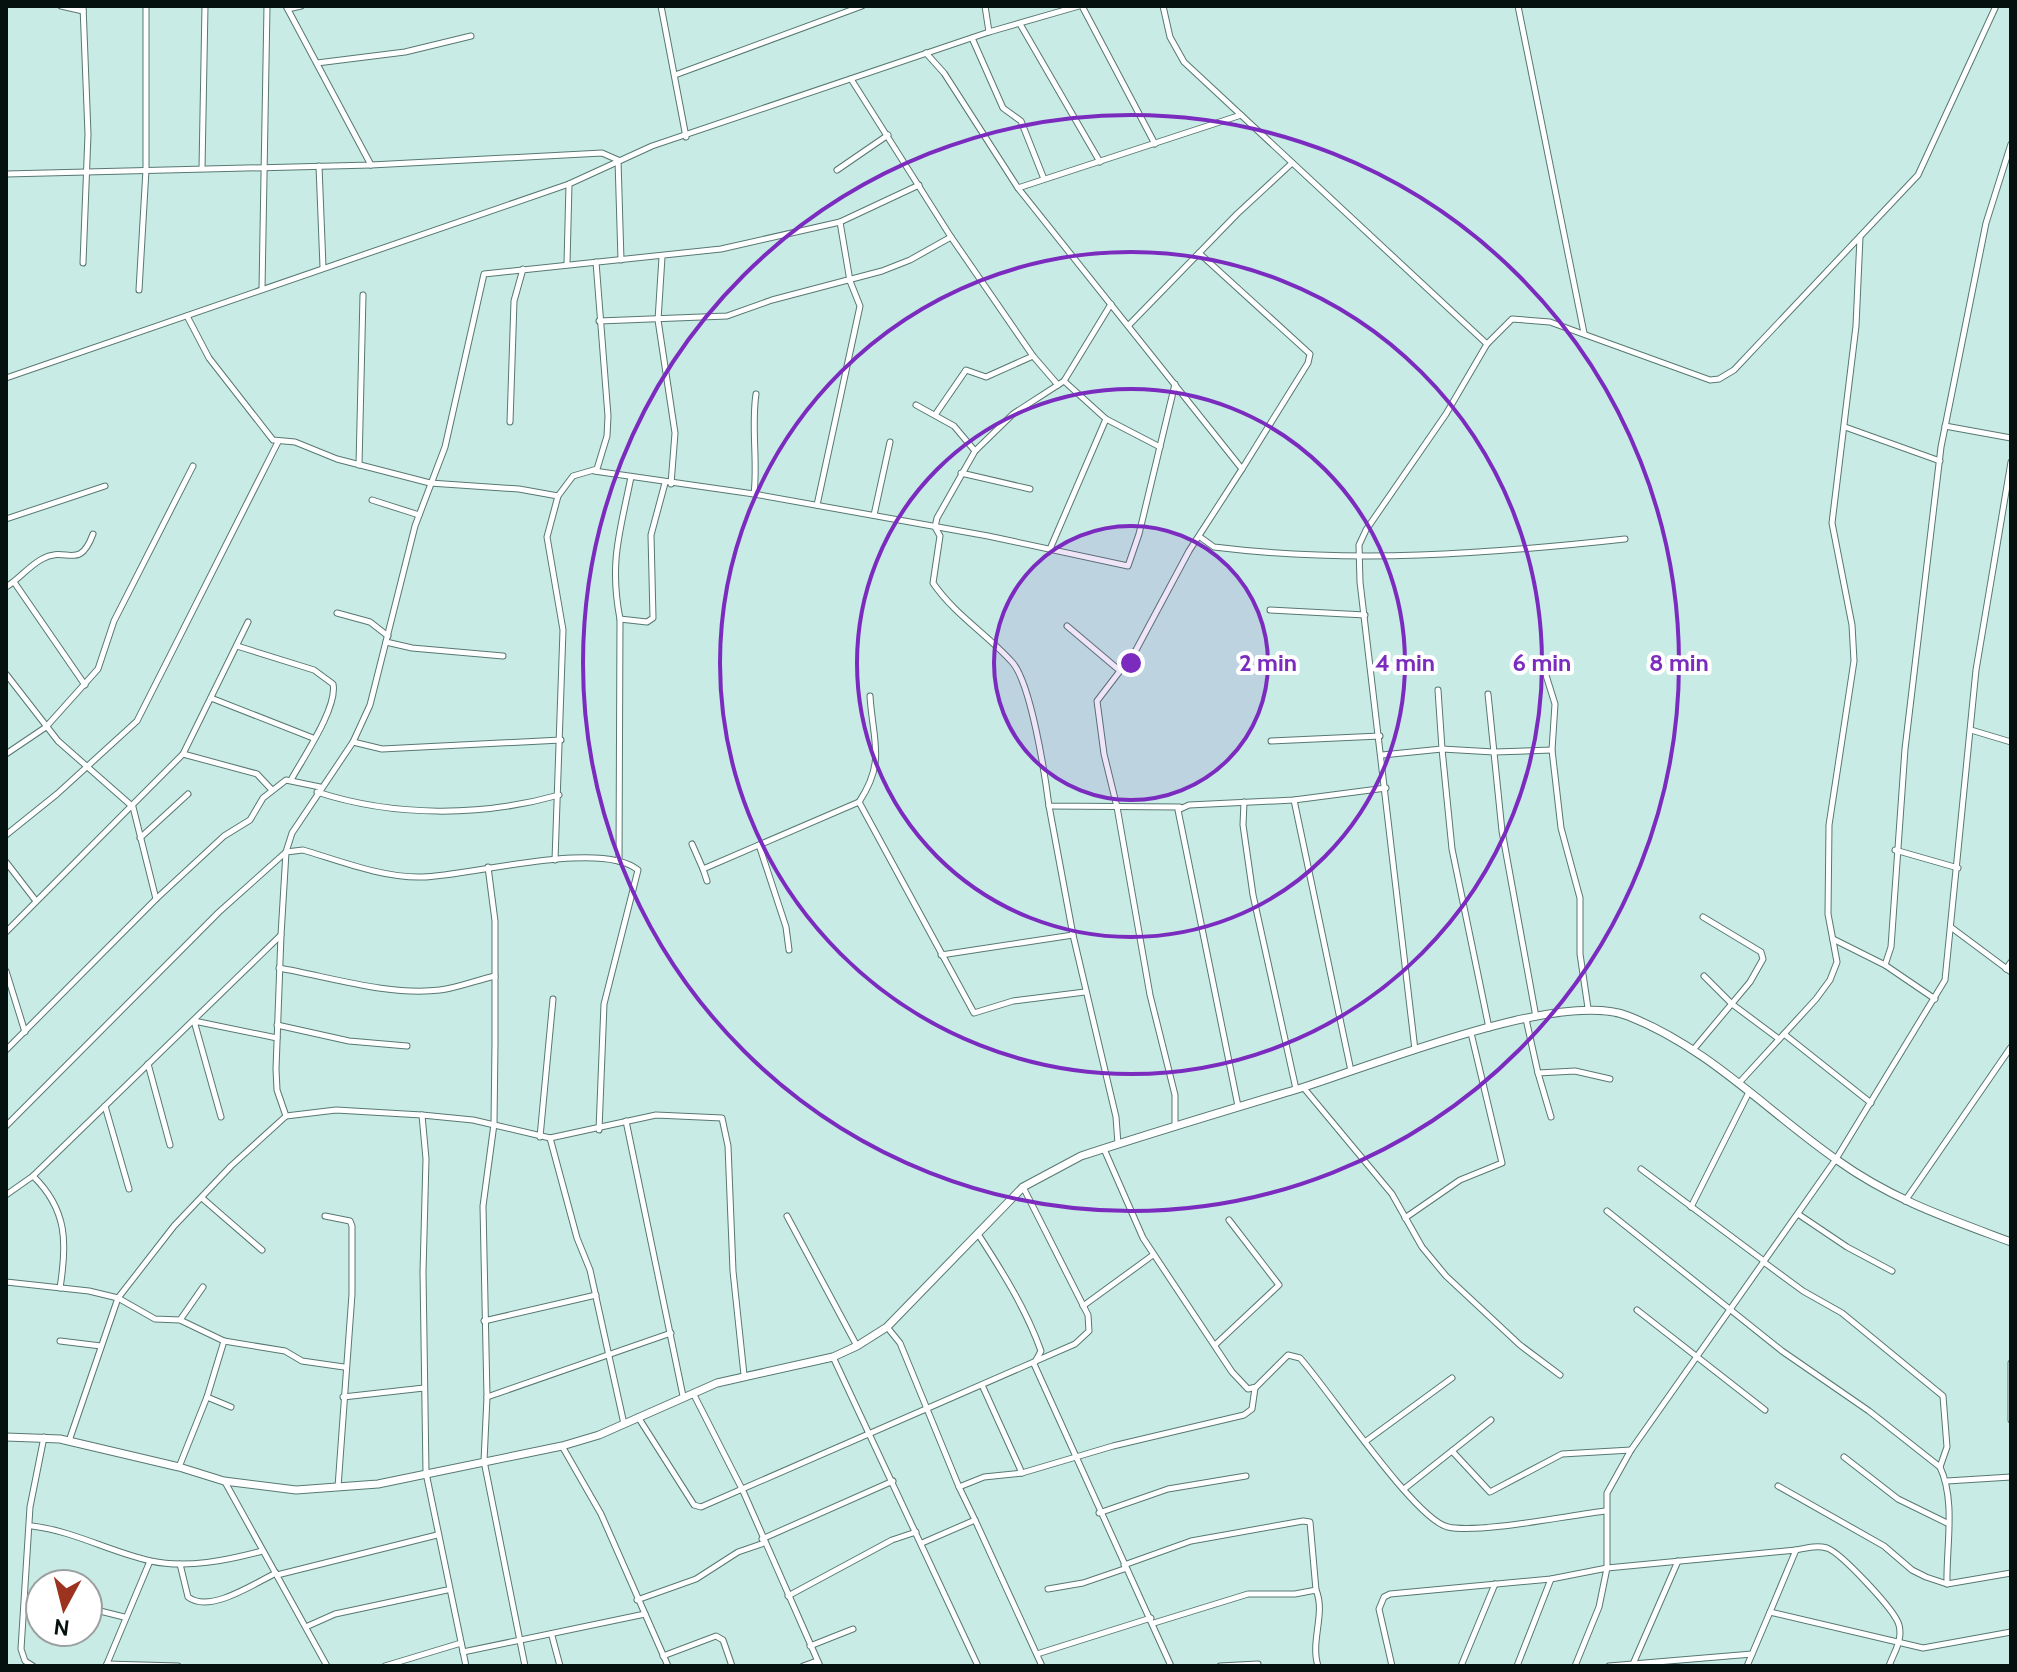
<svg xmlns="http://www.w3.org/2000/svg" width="2017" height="1672" font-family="Cabin,sans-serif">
<rect width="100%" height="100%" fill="#c8ebe5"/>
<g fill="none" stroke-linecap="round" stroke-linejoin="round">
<!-- street casing -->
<g stroke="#587872" stroke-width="7">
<g id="street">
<path d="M61 6 83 11"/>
<path d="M83 6 88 134 83 263"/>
<path d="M286 6 371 165"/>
<path d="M661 6 686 137"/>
<path d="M985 6 989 32"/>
<path d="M1082 6 1155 144"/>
<path d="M1163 6 1170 37 1184 62 1487 344"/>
<path d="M1518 6 1584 333"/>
<path d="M288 9 301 6"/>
<path d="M1020 24 1100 162"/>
<path d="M972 38 1003 108 1021 121 1044 179"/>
<path d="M926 53 944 73 1018 188 1242 469 1189 551 1136 650 1097 701 1104 754 1117 807 1150 995 1175 1095V1125"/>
<path d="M317 63 405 52 471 36"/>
<path d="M675 75 862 6"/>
<path d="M851 79 951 237 1033 356 1058 385"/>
<path d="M319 166 323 267"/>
<path d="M202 168 205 6"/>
<path d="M837 170 888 135"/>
<path d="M6 174 371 165 602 153 618 160 621 260"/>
<path d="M1018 188 1241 115"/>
<path d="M1199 253 1310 354 1308 363 1242 469"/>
<path d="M662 257 658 320 675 433 671 484"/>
<path d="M567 264 569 184"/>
<path d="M262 289 267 6"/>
<path d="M139 290 146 170V6"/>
<path d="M1111 304 1064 381 1013 414 975 451 937 518 935 527 940 536 933 583C955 615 987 634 1012 662 1031 683 1045 775 1049 806L1180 807"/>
<path d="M187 316 209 358 273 440 295 442 337 459 430 483 519 489 558 496"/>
<path d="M599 321 727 316 772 300 882 271 910 260 951 237"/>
<path d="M1129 325 1237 214 1292 163"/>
<path d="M6 378 569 184 652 146 989 32 1079 6"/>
<path d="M1064 381 1106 419 1160 447"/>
<path d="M916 405 954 426 975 451"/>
<path d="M935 415 966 370 986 377 1033 356"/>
<path d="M510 422 514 301 523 269"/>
<path d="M1945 426 2011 438"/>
<path d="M1845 427 1940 461"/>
<path d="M2011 462 1976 670 1945 980 1836 1159 1631 1450 1607 1493V1568L1796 1550 1770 1612 1923 1648 2011 1632"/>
<path d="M359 465 363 295"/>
<path d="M594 471 754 494 988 536 1128 566 1139 534 1175 384"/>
<path d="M961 473 1030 489"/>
<path d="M754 494C758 461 751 428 756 394"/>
<path d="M372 500 419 515"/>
<path d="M817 505 860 306 850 281 840 222"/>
<path d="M874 515 890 442"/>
<path d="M6 519 105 486"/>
<path d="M1200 537 1214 547C1351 564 1488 554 1625 539"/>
<path d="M1050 549 1106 419"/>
<path d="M14 582 85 685"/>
<path d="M6 587C19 579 29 566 42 559 66 545 79 572 93 534"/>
<path d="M1270 610 1365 615"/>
<path d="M337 613 370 622 388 636"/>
<path d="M620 619 647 622 653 618 651 535 665 483"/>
<path d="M1067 626 1119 670"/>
<path d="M386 642 412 648 503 656"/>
<path d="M237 646 314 670 333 684C338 707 303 758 291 780"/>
<path d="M1545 672 1555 704 1552 750 1561 828 1580 898V954L1588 1008"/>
<path d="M6 674 58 741 133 807 156 899"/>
<path d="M1488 694 1502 831 1536 1017"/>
<path d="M211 698 313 738"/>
<path d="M1971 730 2011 742"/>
<path d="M1271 741 1380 736"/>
<path d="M353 742 382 749 561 740"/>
<path d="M6 754 46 727 98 669 114 621 193 466"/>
<path d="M183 754 257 774 272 790"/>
<path d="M1382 755 1442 749 1438 690"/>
<path d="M317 792C394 817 481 817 559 795"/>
<path d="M1294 800 1351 1071"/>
<path d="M859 802C886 761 873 743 870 696"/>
<path d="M1244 802 1243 825 1253 895 1296 1089"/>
<path d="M1049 806 1073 935 1116 1117 1118 1144"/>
<path d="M6 835 57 794 137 721 278 442"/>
<path d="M140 838 188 794"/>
<path d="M692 844 703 869 859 802 974 1013 1013 1001 1085 992"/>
<path d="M759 845 786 927 789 950"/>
<path d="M1895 850 1958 868"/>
<path d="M555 860 563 630 547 537 558 496 573 476 597 469 607 436 608 416 596 262"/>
<path d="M619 861 620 619C609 562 620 532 631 477"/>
<path d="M6 862 36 901"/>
<path d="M488 867 495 921V1043L494 1124 483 1206 487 1397 484 1461 525 1666"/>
<path d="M703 869 707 881"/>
<path d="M1952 928 2011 972"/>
<path d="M6 932 183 754 248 622"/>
<path d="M1833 939 1885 965"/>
<path d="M941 955 1073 935"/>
<path d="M279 968C330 977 388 996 440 990 458 988 477 980 495 976"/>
<path d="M2006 969 2011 962"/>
<path d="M6 971 25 1032"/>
<path d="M1704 976 1732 1004 1779 1039"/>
<path d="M1935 999 1885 965 1891 947 1905 749 1941 447 1986 223 2011 144"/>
<path d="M1526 1019 1538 1073 1575 1071 1610 1079"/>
<path d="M277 1025 349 1041 407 1046"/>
<path d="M1489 1028 1452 849 1442 749 1494 752 1552 750"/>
<path d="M1784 1034 1871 1103"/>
<path d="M6 1050 156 899 224 836 250 820 263 798 286 780 320 787"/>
<path d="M1415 1050 1360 582 1359 545 1366 530 1446 414 1487 344 1512 319 1550 322 1710 380 1719 379 1734 370 1918 175 1996 6"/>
<path d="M1693 1050 1750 982 1763 959 1761 952 1703 917"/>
<path d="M148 1064 170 1145"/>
<path d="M1538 1073 1551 1117"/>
<path d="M1739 1083 1816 999 1830 980 1837 962 1828 914 1829 825 1854 661 1852 625 1832 523 1856 326 1860 237"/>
<path d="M1303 1087 1392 1194 1422 1247 1446 1276 1520 1345 1560 1375"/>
<path d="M105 1106 129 1189"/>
<path d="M1238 1106 1178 810 1189 805 1294 800 1386 788"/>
<path d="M422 1115 426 1159 423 1272 426 1473 466 1666"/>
<path d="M286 1116 336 1110 422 1115 473 1120 550 1138 656 1115 722 1118 728 1146 733 1271 744 1375"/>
<path d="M221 1117 194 1021 277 1038"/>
<path d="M626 1121 683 1396"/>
<path d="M6 1126 219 912 286 852 303 850C340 861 383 878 422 877 470 876 601 839 638 870L604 1004 599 1130"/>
<path d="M540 1137 553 999"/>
<path d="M550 1138 577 1238 590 1270 624 1424"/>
<path d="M1104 1149 1143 1238 1232 1372 1248 1389 1256 1387 1288 1355 1300 1358C1328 1389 1415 1520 1448 1527 1479 1534 1570 1515 1606 1511"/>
<path d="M1641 1169 1764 1261"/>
<path d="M33 1176C68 1210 67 1244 60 1288"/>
<path d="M6 1195 33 1176 281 935 286 852 292 833 353 742 370 705 415 526 445 447 484 274 721 249 840 222 919 185"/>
<path d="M202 1198 262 1250"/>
<path d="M1905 1201 2011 1047"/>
<path d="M1691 1207 1749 1092"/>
<path d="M1607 1211 1782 1351 1869 1411 1940 1467"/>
<path d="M1798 1214 1847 1247 1892 1271"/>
<path d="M325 1216 350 1221 352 1226V1294L338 1487"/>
<path d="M787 1216 857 1346"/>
<path d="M1405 1218 1460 1180 1502 1163 1471 1033"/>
<path d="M978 1234C1002 1271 1026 1309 1041 1351L1034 1364 1171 1666"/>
<path d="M1765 1263 1803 1291 1842 1313 1943 1396 1947 1447 1940 1467C1956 1501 1946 1547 1947 1584"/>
<path d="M6 1282 89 1291 118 1298 155 1319 180 1320 224 1341 207 1397 179 1467"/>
<path d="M1083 1306 1153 1255"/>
<path d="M1637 1310 1765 1410"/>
<path d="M180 1320 203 1287"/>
<path d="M484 1321 596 1295"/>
<path d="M887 1327 900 1343 959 1487 984 1477 1022 1473 1113 1446 1244 1415 1252 1409 1255 1388"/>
<path d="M60 1341 101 1346"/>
<path d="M224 1341 285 1351 302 1361 344 1367"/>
<path d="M1215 1345 1279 1285 1229 1220"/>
<path d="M833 1357 978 1666"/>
<path d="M2011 1363V1420"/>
<path d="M982 1385 1022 1473"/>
<path d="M693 1393 743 1491 820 1666"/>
<path d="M207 1397 231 1407"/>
<path d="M343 1397 424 1388"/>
<path d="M487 1397 671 1333"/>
<path d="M638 1417 694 1505 701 1507 1075 1344 1089 1331 1088 1315 1023 1187"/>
<path d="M69 1441 118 1298 174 1226 231 1166 286 1116 277 1090 276 1069 281 935"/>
<path d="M1366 1441 1452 1378"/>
<path d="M562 1446 601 1514 668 1666"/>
<path d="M1452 1451 1490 1492 1562 1454 1631 1450"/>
<path d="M1844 1457 1898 1499 1947 1523"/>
<path d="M1947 1481 2011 1477"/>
<path d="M225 1482 327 1666"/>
<path d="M1778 1486 1884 1546 1912 1570 1926 1577 1947 1584 2011 1573"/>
<path d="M1404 1489 1491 1420"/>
<path d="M1099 1513 1168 1489 1246 1476"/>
<path d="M975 1520 1042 1666"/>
<path d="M32 1526C74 1531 110 1552 151 1561 187 1569 228 1560 262 1551"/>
<path d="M762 1539 893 1481"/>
<path d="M922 1543 975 1520 959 1487"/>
<path d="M1796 1550C1806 1548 1816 1545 1827 1548 1841 1553 1895 1610 1899 1625 1903 1640 1894 1652 1889 1666"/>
<path d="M180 1564 188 1597C210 1614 255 1583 276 1573"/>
<path d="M1124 1565 1191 1541 1303 1521 1310 1522 1316 1590 1295 1594H1248L1154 1623"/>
<path d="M277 1575 437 1535"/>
<path d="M1048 1589 1083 1583 1124 1569"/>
<path d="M1316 1590C1326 1613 1310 1641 1318 1666"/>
<path d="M788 1596 892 1540 916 1532"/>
<path d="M25 1599 40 1601"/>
<path d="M637 1600 696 1579 738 1552 764 1543"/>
<path d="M88 1608 124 1617"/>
<path d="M308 1626 335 1614 447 1590"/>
<path d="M552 1636 560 1666"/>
<path d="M810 1646 853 1629"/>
<path d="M463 1652 645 1614"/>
<path d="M1037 1654 1151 1618"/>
<path d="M663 1656 716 1636 723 1640 732 1666"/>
<path d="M107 1664 178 1666"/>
<path d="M1633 1664 1678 1561"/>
<path d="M33 1666 25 1661 21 1649 30 1507 44 1437"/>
<path d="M106 1666 150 1561"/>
<path d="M385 1666 461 1643"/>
<path d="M803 1666 817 1661"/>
<path d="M1220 1666 1258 1664"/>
<path d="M1392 1666 1379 1609 1384 1597 1390 1594 1551 1579 1607 1568 1599 1607 1575 1666"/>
<path d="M1461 1666 1495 1584"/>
<path d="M1517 1666 1551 1579"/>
<path d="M1609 1666 1752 1654"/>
<path d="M1747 1666 1770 1612"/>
</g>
</g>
<!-- secondary casing -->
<g stroke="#587872" stroke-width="9">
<path id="secondary" d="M6 1437 60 1439 179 1467 224 1481 296 1490 378 1484 562 1446 599 1435 717 1383 833 1357 857 1346 887 1327 1023 1187 1081 1156C1154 1132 1228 1110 1301 1088 1375 1065 1559 989 1628 1016 1708 1047 1768 1112 1837 1160 1893 1200 1947 1218 2011 1242"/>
</g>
<!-- street -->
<use href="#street" stroke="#fff" stroke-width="5"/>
<!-- secondary -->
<use href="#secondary" stroke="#fff" stroke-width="7"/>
</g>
<!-- distance rings -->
<circle cx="1131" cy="663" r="137" fill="#7b2cbf" fill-opacity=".12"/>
<g fill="none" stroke="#7b2cbf" stroke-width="4">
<circle cx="1131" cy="663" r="137"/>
<circle cx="1131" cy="663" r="274"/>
<circle cx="1131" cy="663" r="411"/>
<circle cx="1131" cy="663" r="548"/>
</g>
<circle cx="1131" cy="663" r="12" fill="#7b2cbf" stroke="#fff" stroke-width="4"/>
<g font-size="24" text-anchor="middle" font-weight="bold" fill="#7b2cbf" stroke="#fff" stroke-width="8" stroke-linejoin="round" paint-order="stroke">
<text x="1268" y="671">2 min</text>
<text x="1405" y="671">4 min</text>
<text x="1542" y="671">6 min</text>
<text x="1679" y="671">8 min</text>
</g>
<!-- border -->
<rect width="2017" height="1672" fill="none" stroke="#05110f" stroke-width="16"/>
<!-- north arrow -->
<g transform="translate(64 1608) rotate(187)"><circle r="38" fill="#ffffff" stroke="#9ba09f" stroke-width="2"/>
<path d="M0-6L14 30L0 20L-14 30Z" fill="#9c331e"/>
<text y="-12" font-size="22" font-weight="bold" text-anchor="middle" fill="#05110f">N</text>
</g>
</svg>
